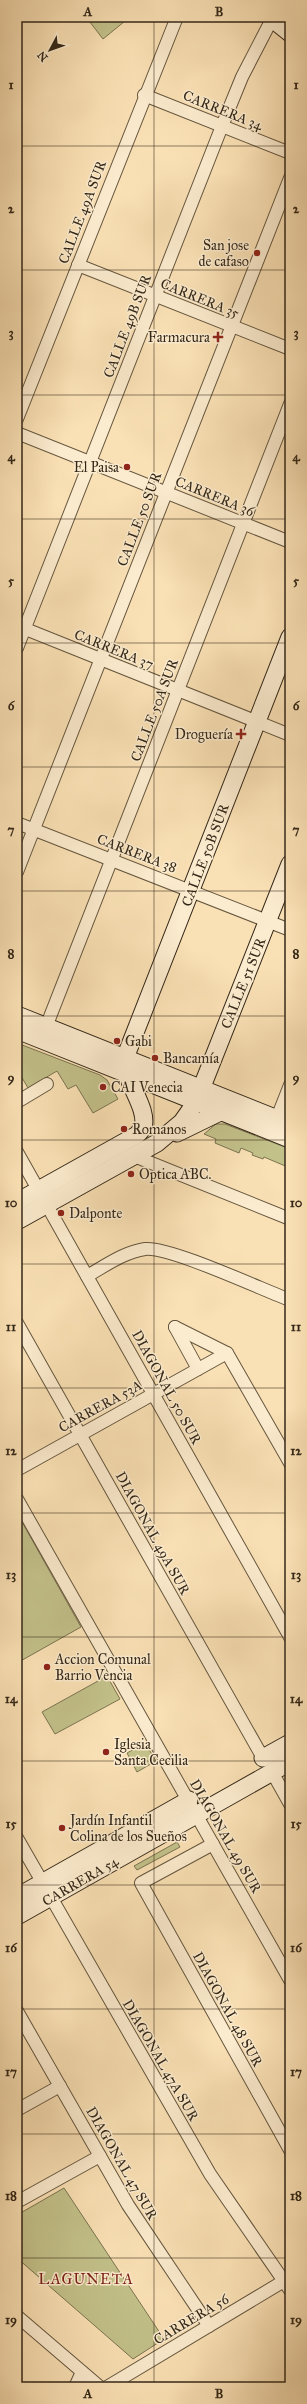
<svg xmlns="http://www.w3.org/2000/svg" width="307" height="2404" font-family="'IM FELL Great Primer',serif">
<rect width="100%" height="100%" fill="#fae1b5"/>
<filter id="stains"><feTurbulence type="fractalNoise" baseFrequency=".005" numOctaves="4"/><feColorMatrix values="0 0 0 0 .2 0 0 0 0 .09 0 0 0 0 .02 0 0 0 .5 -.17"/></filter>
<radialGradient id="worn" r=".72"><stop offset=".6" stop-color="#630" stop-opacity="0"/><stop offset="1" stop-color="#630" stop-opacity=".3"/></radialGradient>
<!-- green -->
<g fill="#c3c18a" stroke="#7b7451">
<path d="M86 17H122L125 21 103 39Z"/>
<path d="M17 1043 100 1075 107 1080 118 1099 93 1113 76 1085 68 1089 57 1071 28 1088 17 1069Z"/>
<path d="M216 1124H225L290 1149V1168L264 1157 263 1159 252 1155 253 1153 241 1148 239 1153 215 1143 216 1139 204 1134Z"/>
<path d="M17 1513 81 1627 17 1663Z"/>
<path d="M107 1676 120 1699 55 1734 42 1712Z"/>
<path d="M145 1743 156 1761 137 1772 127 1753Z"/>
<path d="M177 1842 180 1847 137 1870 134 1866Z"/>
<path d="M64 2188 164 2339 133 2359 17 2258V2215Z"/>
</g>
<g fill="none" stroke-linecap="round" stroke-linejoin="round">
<!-- street casing -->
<g stroke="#65563f" stroke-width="14">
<g id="street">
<path d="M144 95 290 153"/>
<path d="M78 265 290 349"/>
<path d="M17 419 177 17"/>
<path d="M17 433 290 542"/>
<path d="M18 626 290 735"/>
<path d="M17 648 222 126 242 77 272 19"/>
<path d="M17 823 290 930"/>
<path d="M17 872 290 178"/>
<path d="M46 1027 290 404"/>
<path d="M17 1102 47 1084"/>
<path d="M277 1118 290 1085"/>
<path d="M17 1152 290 1637"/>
<path d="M134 1156 290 1219"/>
<path d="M87 1276C105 1266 124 1252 145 1249 169 1246 263 1290 290 1300"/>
<path d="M17 1323 263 1758"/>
<path d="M175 1327 227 1353 290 1463"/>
<path d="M175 1327 198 1369"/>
<path d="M17 1470 227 1353"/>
<path d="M17 1499 290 1980"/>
<path d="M272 1772 290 1804"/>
<path d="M17 1838 210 2174 290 2290"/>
<path d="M213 1844 141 1883 290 2150"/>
<path d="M17 2011 128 2205 209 2326"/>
<path d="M17 2110 60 2086"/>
<path d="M17 2202 100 2156"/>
<path d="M17 2316 100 2387"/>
<path d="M75 2387 82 2372"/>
<path d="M107 2387 289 2278"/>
</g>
</g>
<!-- secondary casing -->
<g stroke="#332718" stroke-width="19">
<g id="secondary">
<path d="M270 17 290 33"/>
<path d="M17 1015 290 1124"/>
<path d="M17 1030 290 1139"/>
<path d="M177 1133 220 1112"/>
<path d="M17 1202 137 1135 143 1128C149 1107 123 1081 125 1058L290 637"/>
<path d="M17 1221 157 1143 182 1122 196 1102 290 864"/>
<path d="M263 1758 290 1743"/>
<path d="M17 1897 189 1800"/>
<path d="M17 1916 290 1762"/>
</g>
</g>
<!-- street -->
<use href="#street" stroke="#fceccf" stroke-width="12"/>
<!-- secondary -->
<use href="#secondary" stroke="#fceccf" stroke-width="17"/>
</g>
<!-- grid -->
<path fill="none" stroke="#332718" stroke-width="1" stroke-opacity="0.55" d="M154 17V2387M17 146H290M17 270H290M17 395H290M17 519H290M17 643H290M17 767H290M17 891H290M17 1016H290M17 1140H290M17 1264H290M17 1388H290M17 1513H290M17 1637H290M17 1761H290M17 1885H290M17 2009H290M17 2134H290M17 2258H290"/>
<!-- markers -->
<g fill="#8f2418" stroke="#fceccf" stroke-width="1.5">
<circle cx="257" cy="253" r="4"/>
<path d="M216 331h4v4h4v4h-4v4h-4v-4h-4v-4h4z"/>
<circle cx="127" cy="467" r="4"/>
<path d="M239 728h4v4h4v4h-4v4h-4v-4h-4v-4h4z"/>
<circle cx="117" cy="1041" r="4"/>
<circle cx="155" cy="1058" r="4"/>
<circle cx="103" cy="1087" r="4"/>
<circle cx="124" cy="1129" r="4"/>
<circle cx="131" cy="1174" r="4"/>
<circle cx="61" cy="1213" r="4"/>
<circle cx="47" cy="1667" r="4"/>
<circle cx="106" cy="1752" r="4"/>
<circle cx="62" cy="1828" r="4"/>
</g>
<g text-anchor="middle" stroke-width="3" stroke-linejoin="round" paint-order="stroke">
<!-- street labels -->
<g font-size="14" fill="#332718" stroke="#fceccf">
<text transform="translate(223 110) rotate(22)" y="5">CARRERA 34</text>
<text transform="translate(82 212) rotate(-69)" y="5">CALLE 49A SUR</text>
<text transform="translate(200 298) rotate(22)" y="5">CARRERA 35</text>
<text transform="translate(127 326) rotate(-69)" y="5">CALLE 49B SUR</text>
<text transform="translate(215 496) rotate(22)" y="5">CARRERA 36</text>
<text transform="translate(139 519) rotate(-69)" y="5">CALLE 50 SUR</text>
<text transform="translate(114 649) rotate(22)" y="5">CARRERA 37</text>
<text transform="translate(154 710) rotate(-69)" y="5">CALLE 50A SUR</text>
<text transform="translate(137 853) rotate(21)" y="5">CARRERA 38</text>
<text transform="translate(205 855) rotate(-69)" y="5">CALLE 50B SUR</text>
<text transform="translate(243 983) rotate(-68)" y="5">CALLE 51 SUR</text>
<text transform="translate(167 1387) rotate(61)" y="5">DIAGONAL 50 SUR</text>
<text transform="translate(100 1406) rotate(-29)" y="5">CARRERA 53A</text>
<text transform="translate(153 1533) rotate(61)" y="5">DIAGONAL 49A SUR</text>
<text transform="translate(226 1836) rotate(60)" y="5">DIAGONAL 49 SUR</text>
<text transform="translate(80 1881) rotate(-30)" y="5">CARRERA 54</text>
<text transform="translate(228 2009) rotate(61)" y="5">DIAGONAL 48 SUR</text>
<text transform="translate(161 2060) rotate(60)" y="5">DIAGONAL 47A SUR</text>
<text transform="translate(122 2163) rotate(60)" y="5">DIAGONAL 47 SUR</text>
<text transform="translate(191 2319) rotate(-31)" y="5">CARRERA 56</text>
</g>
<!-- poi labels -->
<g font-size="14" fill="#332718" stroke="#fceccf" text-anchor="start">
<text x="249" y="250" text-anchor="end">San jose<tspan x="249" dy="16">de cafaso</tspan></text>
<text x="210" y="342" text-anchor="end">Farmacura</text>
<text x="119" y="472" text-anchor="end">El Paisa</text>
<text x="233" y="739" text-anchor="end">Droguería</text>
<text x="125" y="1046">Gabi</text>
<text x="163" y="1063">Bancamía</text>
<text x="111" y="1092">CAI Venecia</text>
<text x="132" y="1134">Romanos</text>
<text x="139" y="1179">Optica ABC.</text>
<text x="69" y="1218">Dalponte</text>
<text x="55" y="1664">Accion Comunal<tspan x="55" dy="16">Barrio Vencia</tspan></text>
<text x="114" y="1749">Iglesia<tspan x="114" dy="16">Santa Cecilia</tspan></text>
<text x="70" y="1825">Jardín Infantil<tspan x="70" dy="16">Colina de los Sueños</tspan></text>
</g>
<!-- neighbourhood labels -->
<g font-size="15" letter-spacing="1" fill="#7a1f14" stroke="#fceccf">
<text x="86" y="2284">LAGUNETA</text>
</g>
</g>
<!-- margin -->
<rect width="307" height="2404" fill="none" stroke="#fae1b5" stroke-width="44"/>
<!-- north arrow -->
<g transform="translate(50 50) rotate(229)" stroke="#fceccf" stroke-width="3" paint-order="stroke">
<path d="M0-3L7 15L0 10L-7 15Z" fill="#332718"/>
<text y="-6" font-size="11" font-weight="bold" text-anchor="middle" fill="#332718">N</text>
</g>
<rect x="22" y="22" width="263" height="2360" fill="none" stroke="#332718" stroke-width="1.5"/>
<g font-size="13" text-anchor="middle" font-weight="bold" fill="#332718">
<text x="88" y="16">A</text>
<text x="219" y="16">B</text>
<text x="11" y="89">1</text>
<text x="296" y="89">1</text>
<text x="11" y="213">2</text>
<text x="296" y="213">2</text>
<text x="11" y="337">3</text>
<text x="296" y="337">3</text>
<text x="11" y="461">4</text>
<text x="296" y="461">4</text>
<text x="11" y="585">5</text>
<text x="296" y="585">5</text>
<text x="11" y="710">6</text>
<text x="296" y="710">6</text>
<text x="11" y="834">7</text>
<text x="296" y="834">7</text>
<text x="11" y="958">8</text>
<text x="296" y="958">8</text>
<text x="11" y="1082">9</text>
<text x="296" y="1082">9</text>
<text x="11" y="1207">10</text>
<text x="296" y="1207">10</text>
<text x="11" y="1331">11</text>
<text x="296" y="1331">11</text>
<text x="11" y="1455">12</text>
<text x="296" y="1455">12</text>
<text x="11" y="1579">13</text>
<text x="296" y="1579">13</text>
<text x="11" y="1703">14</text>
<text x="296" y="1703">14</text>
<text x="11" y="1828">15</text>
<text x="296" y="1828">15</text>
<text x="11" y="1952">16</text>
<text x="296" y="1952">16</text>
<text x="11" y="2076">17</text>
<text x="296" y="2076">17</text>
<text x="11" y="2200">18</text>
<text x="296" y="2200">18</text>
<text x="11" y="2324">19</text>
<text x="296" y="2324">19</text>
<text x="88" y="2398">A</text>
<text x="219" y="2398">B</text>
</g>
<rect width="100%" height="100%" filter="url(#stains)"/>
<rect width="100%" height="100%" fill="url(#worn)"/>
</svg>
